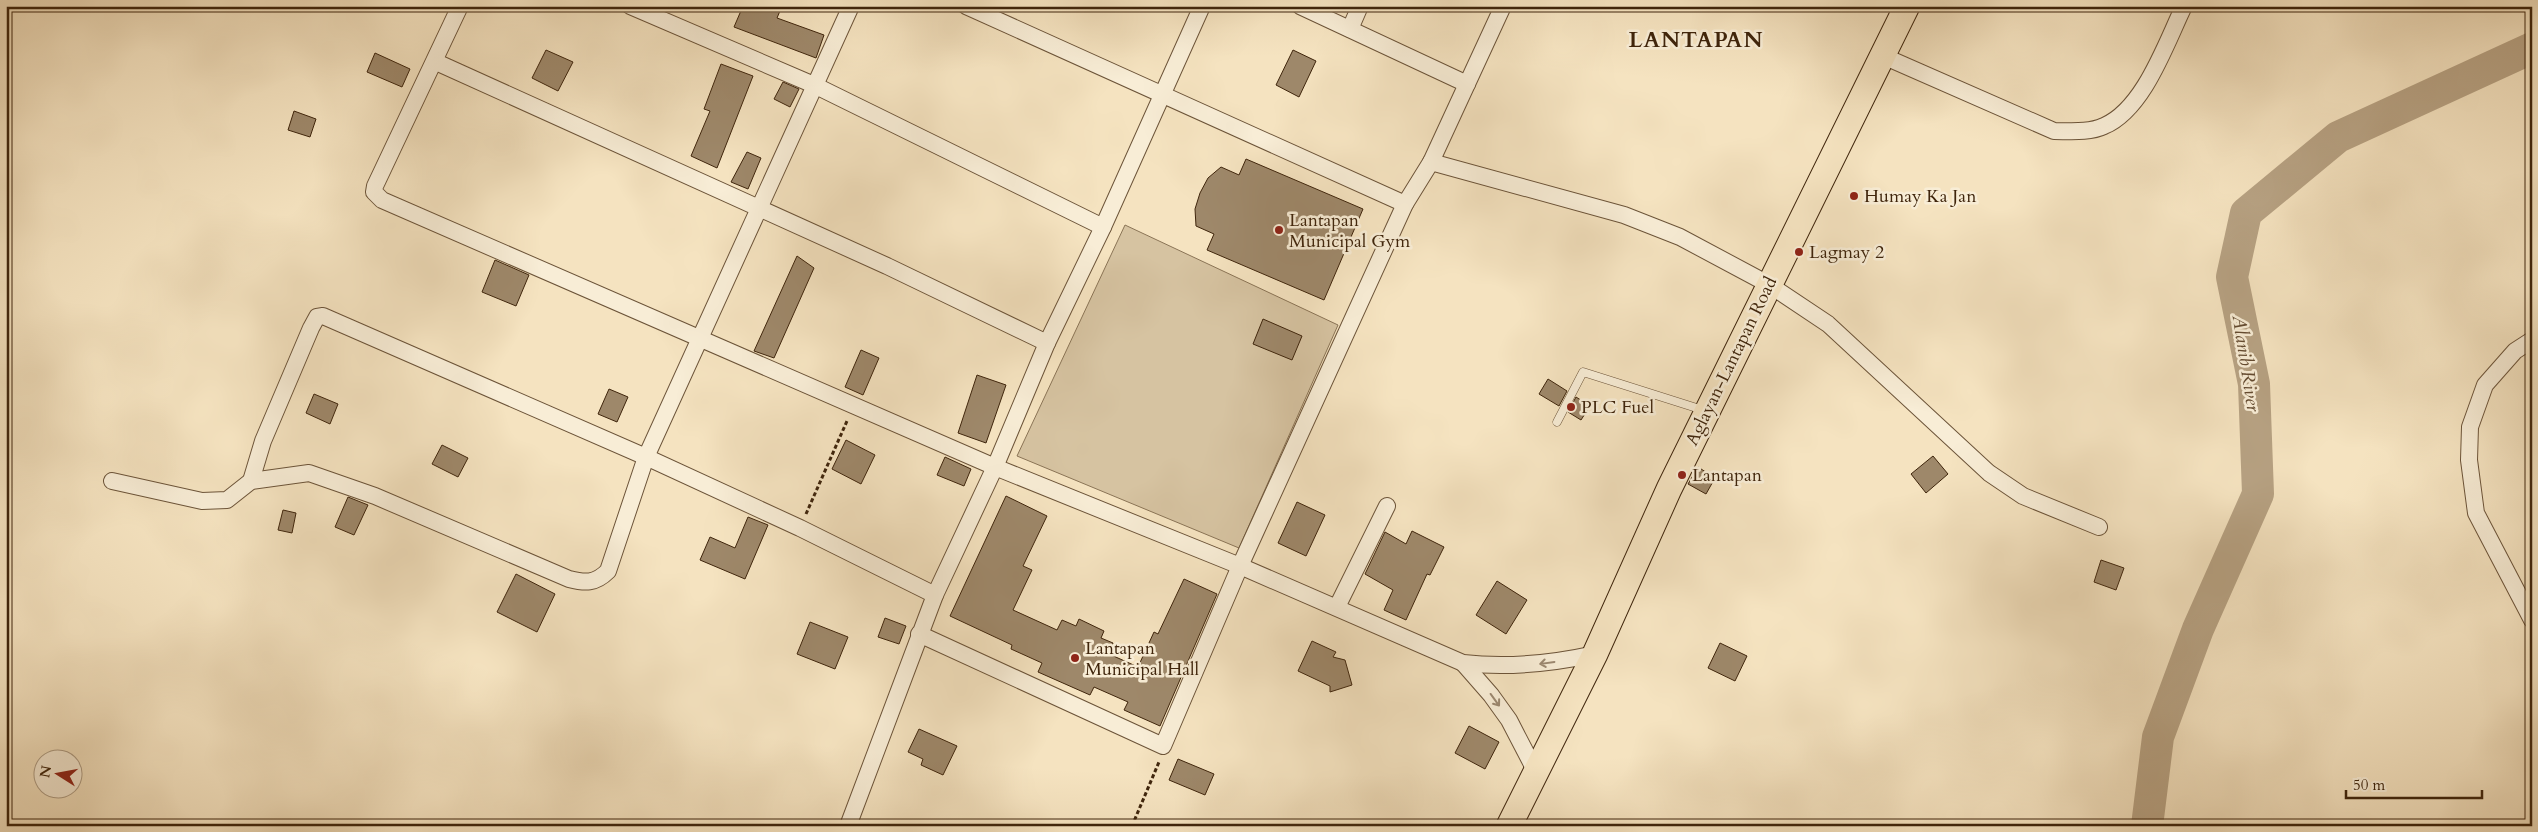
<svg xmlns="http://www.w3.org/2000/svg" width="2538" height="832" font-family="Cardo,serif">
<rect width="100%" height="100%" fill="#f5e3c0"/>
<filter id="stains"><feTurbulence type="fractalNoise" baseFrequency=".004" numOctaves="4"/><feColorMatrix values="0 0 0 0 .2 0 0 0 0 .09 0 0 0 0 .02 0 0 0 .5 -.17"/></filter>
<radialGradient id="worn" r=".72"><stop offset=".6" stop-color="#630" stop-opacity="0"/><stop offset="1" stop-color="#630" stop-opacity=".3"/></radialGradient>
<!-- green -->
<path fill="#d6c3a1" stroke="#8a7456" d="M1125 225 1338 325 1239 548 1017 456Z"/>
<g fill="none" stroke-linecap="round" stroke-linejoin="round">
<!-- river -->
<path stroke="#b7a283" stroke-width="32" d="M2147 826 2158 737 2198 629 2258 494 2254 384 2232 277 2246 213 2338 137 2532 48"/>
</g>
<!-- building -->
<g fill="#9e886a" stroke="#3f250c">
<path d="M743 6H782L777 18 824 35 816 58 734 27Z"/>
<path d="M546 50 573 62 558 91 532 78Z"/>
<path d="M1293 50 1316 61 1299 97 1276 85Z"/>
<path d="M375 53 410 69 402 87 367 72Z"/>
<path d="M721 64 753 76 717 168 691 156 710 111 704 109Z"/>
<path d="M783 82 799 89 790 107 774 99Z"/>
<path d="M294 111 316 119 310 137 288 130Z"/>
<path d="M747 152 761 158 748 189 731 182Z"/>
<path d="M1246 159 1363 209 1324 300 1207 250 1214 234 1196 226 1195 209 1200 193 1208 178 1221 167 1239 175Z"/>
<path d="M797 256 814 268 774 358 754 351Z"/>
<path d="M495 260 529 275 516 306 482 292Z"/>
<path d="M1263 319 1302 336 1292 360 1253 344Z"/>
<path d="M861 350 879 358 863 395 845 387Z"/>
<path d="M977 375 1006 385 986 443 958 433Z"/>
<path d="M1548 379 1567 391 1559 406 1539 394Z"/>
<path d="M609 389 628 397 617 422 598 414Z"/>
<path d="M314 394 338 404 330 424 306 413Z"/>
<path d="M1576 397 1590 406 1581 420 1568 412Z"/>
<path d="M846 440 875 455 861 484 832 469Z"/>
<path d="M442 445 468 458 458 477 432 464Z"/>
<path d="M1933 456 1948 474 1926 493 1911 474Z"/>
<path d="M945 457 971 469 964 486 937 475Z"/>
<path d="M1698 467 1715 478 1706 494 1688 484Z"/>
<path d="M1006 496 1047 516 1023 566 1032 570 1013 610 1057 630 1062 620 1076 626 1079 619 1104 631 1101 638 1113 643 1109 654 1138 667 1154 632 1158 634 1184 579 1217 594 1160 726 1124 710 1128 702 1094 687 1090 695 1038 672 1042 663 1011 649 1012 645 950 616Z"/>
<path d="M348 497 368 505 354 535 335 527Z"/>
<path d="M1297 502 1325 515 1306 556 1278 543Z"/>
<path d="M283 510 296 513 292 533 278 530Z"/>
<path d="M748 517 768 525 745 579 700 560 710 537 735 548Z"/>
<path d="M1412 531 1444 547 1430 575 1427 574 1406 620 1384 610 1393 590 1365 574 1385 532 1406 544Z"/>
<path d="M2101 560 2124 568 2116 590 2094 582Z"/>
<path d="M516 574 555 594 537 632 497 612Z"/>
<path d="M1497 581 1527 600 1506 634 1476 615Z"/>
<path d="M885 618 906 626 899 644 878 637Z"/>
<path d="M810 622 848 637 835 669 797 654Z"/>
<path d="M1312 641 1336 652 1333 657 1345 660 1352 685 1330 692V686L1298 671Z"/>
<path d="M1720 643 1747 656 1735 681 1708 668Z"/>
<path d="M1469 726 1499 742 1485 769 1455 753Z"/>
<path d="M919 729 957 746 943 775 921 765 923 759 908 752Z"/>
<path d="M1178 759 1214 774 1205 795 1169 780Z"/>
</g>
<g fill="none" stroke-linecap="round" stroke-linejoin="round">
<!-- lane casing -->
<g stroke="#6c5439" stroke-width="9">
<path id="lane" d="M1557 422 1583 372 1703 410"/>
</g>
<!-- street casing -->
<g stroke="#6c5439" stroke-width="18">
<g id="street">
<path d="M460 6 375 186 374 192 382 200 995 467 1240 566 1463 663C1508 668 1550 664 1595 654"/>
<path d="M630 6 814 85 1103 227"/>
<path d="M966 6 1405 204"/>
<path d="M1300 6 1467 84"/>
<path d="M1350 29 1360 6"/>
<path d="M1883 56 2054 131C2070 131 2089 133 2104 126 2144 109 2166 43 2184 6"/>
<path d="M436 62 887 266 1047 343"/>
<path d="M1431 162 1624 215 1680 237 1768 284 1828 324 1989 473 2023 496 2099 527"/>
<path d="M2532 340 2515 351 2485 385 2470 427 2469 460 2476 513 2532 620"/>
<path d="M112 481 202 501 227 500 251 481 309 473 375 496 569 579C585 583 595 584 608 571L646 457 851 6"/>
<path d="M251 481 263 441 311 328 317 317 323 316 646 457 800 528 935 595"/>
<path d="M1337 607 1387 506"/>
<path d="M919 634 1163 746 1240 566 1405 204 1431 162 1503 6"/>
<path d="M1463 663 1491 695 1509 720 1537 774"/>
<path d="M848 826 935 595 995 467 1047 343 1103 227 1202 6"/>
</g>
</g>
<!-- primary casing -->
<g stroke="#3f250c" stroke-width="27">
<path id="primary" d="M1509 826 1595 654 1669 489 1907 6"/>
</g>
<!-- path -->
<g stroke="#3f250c" stroke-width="3" stroke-dasharray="4 2.5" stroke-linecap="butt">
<path d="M806 514 847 421"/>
<path d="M1132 826 1159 762"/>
</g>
<!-- lane -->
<use href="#lane" stroke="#f8edd6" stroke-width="8"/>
<!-- street -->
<use href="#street" stroke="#f8edd6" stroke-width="16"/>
<!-- primary -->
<use href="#primary" stroke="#f5e3c0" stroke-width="25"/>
</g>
<!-- one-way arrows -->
<defs><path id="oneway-shaft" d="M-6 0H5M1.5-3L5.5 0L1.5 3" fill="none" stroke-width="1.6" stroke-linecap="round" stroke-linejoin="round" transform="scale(1.25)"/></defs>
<g stroke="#9c8971">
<use href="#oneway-shaft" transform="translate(1547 663) rotate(172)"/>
<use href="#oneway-shaft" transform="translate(1495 700) rotate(54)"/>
</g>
<!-- markers -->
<g fill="#8f2418" stroke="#f8edd6" stroke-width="2">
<circle cx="1854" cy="196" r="5"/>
<circle cx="1279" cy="230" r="5"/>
<circle cx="1799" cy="252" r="5"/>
<circle cx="1571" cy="407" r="5"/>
<circle cx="1682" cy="475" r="5"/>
<circle cx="1075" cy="658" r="5"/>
</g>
<g text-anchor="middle" stroke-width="5" stroke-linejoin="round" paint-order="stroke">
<!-- poi labels -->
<g font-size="18" fill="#3f250c" stroke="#f8edd6" text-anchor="start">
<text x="1864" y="202">Humay Ka Jan</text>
<text x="1289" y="226">Lantapan<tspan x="1289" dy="21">Municipal Gym</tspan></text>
<text x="1809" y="258">Lagmay 2</text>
<text x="1581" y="413">PLC Fuel</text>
<text x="1692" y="481">Lantapan</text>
<text x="1085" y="654">Lantapan<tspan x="1085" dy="21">Municipal Hall</tspan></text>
</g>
<!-- street labels -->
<g font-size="18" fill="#3f250c" stroke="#f8edd6">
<text transform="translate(1731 361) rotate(-64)" y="6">Aglayan-Lantapan Road</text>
</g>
<!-- water labels -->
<g font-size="19" font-style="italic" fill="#634a30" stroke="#f8edd6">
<text transform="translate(2247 363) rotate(81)" y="7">Alanib River</text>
</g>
<!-- district labels -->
<g font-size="22" font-weight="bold" letter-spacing="1" fill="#3f250c" stroke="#f8edd6">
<text x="1696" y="47">LANTAPAN</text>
</g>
</g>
<!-- margin -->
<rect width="2538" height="832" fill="none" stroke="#f5e3c0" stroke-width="25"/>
<rect x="8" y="8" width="2523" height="817" fill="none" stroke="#3f250c" stroke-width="2.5"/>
<rect x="12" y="12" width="2513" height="807" fill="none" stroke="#3f250c"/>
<!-- north arrow -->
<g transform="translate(58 774) rotate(281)"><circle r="24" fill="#f8edd6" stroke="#ae9d85"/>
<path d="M0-4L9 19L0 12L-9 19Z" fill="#8f2418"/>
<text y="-8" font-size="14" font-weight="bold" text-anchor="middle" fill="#3f250c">N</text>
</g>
<!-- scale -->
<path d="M2346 790v8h136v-8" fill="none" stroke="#3f250c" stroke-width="2.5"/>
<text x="2353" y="790" font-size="15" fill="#3f250c" stroke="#f8edd6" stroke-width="4" paint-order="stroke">50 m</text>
<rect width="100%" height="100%" filter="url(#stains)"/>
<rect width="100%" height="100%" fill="url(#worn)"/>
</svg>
